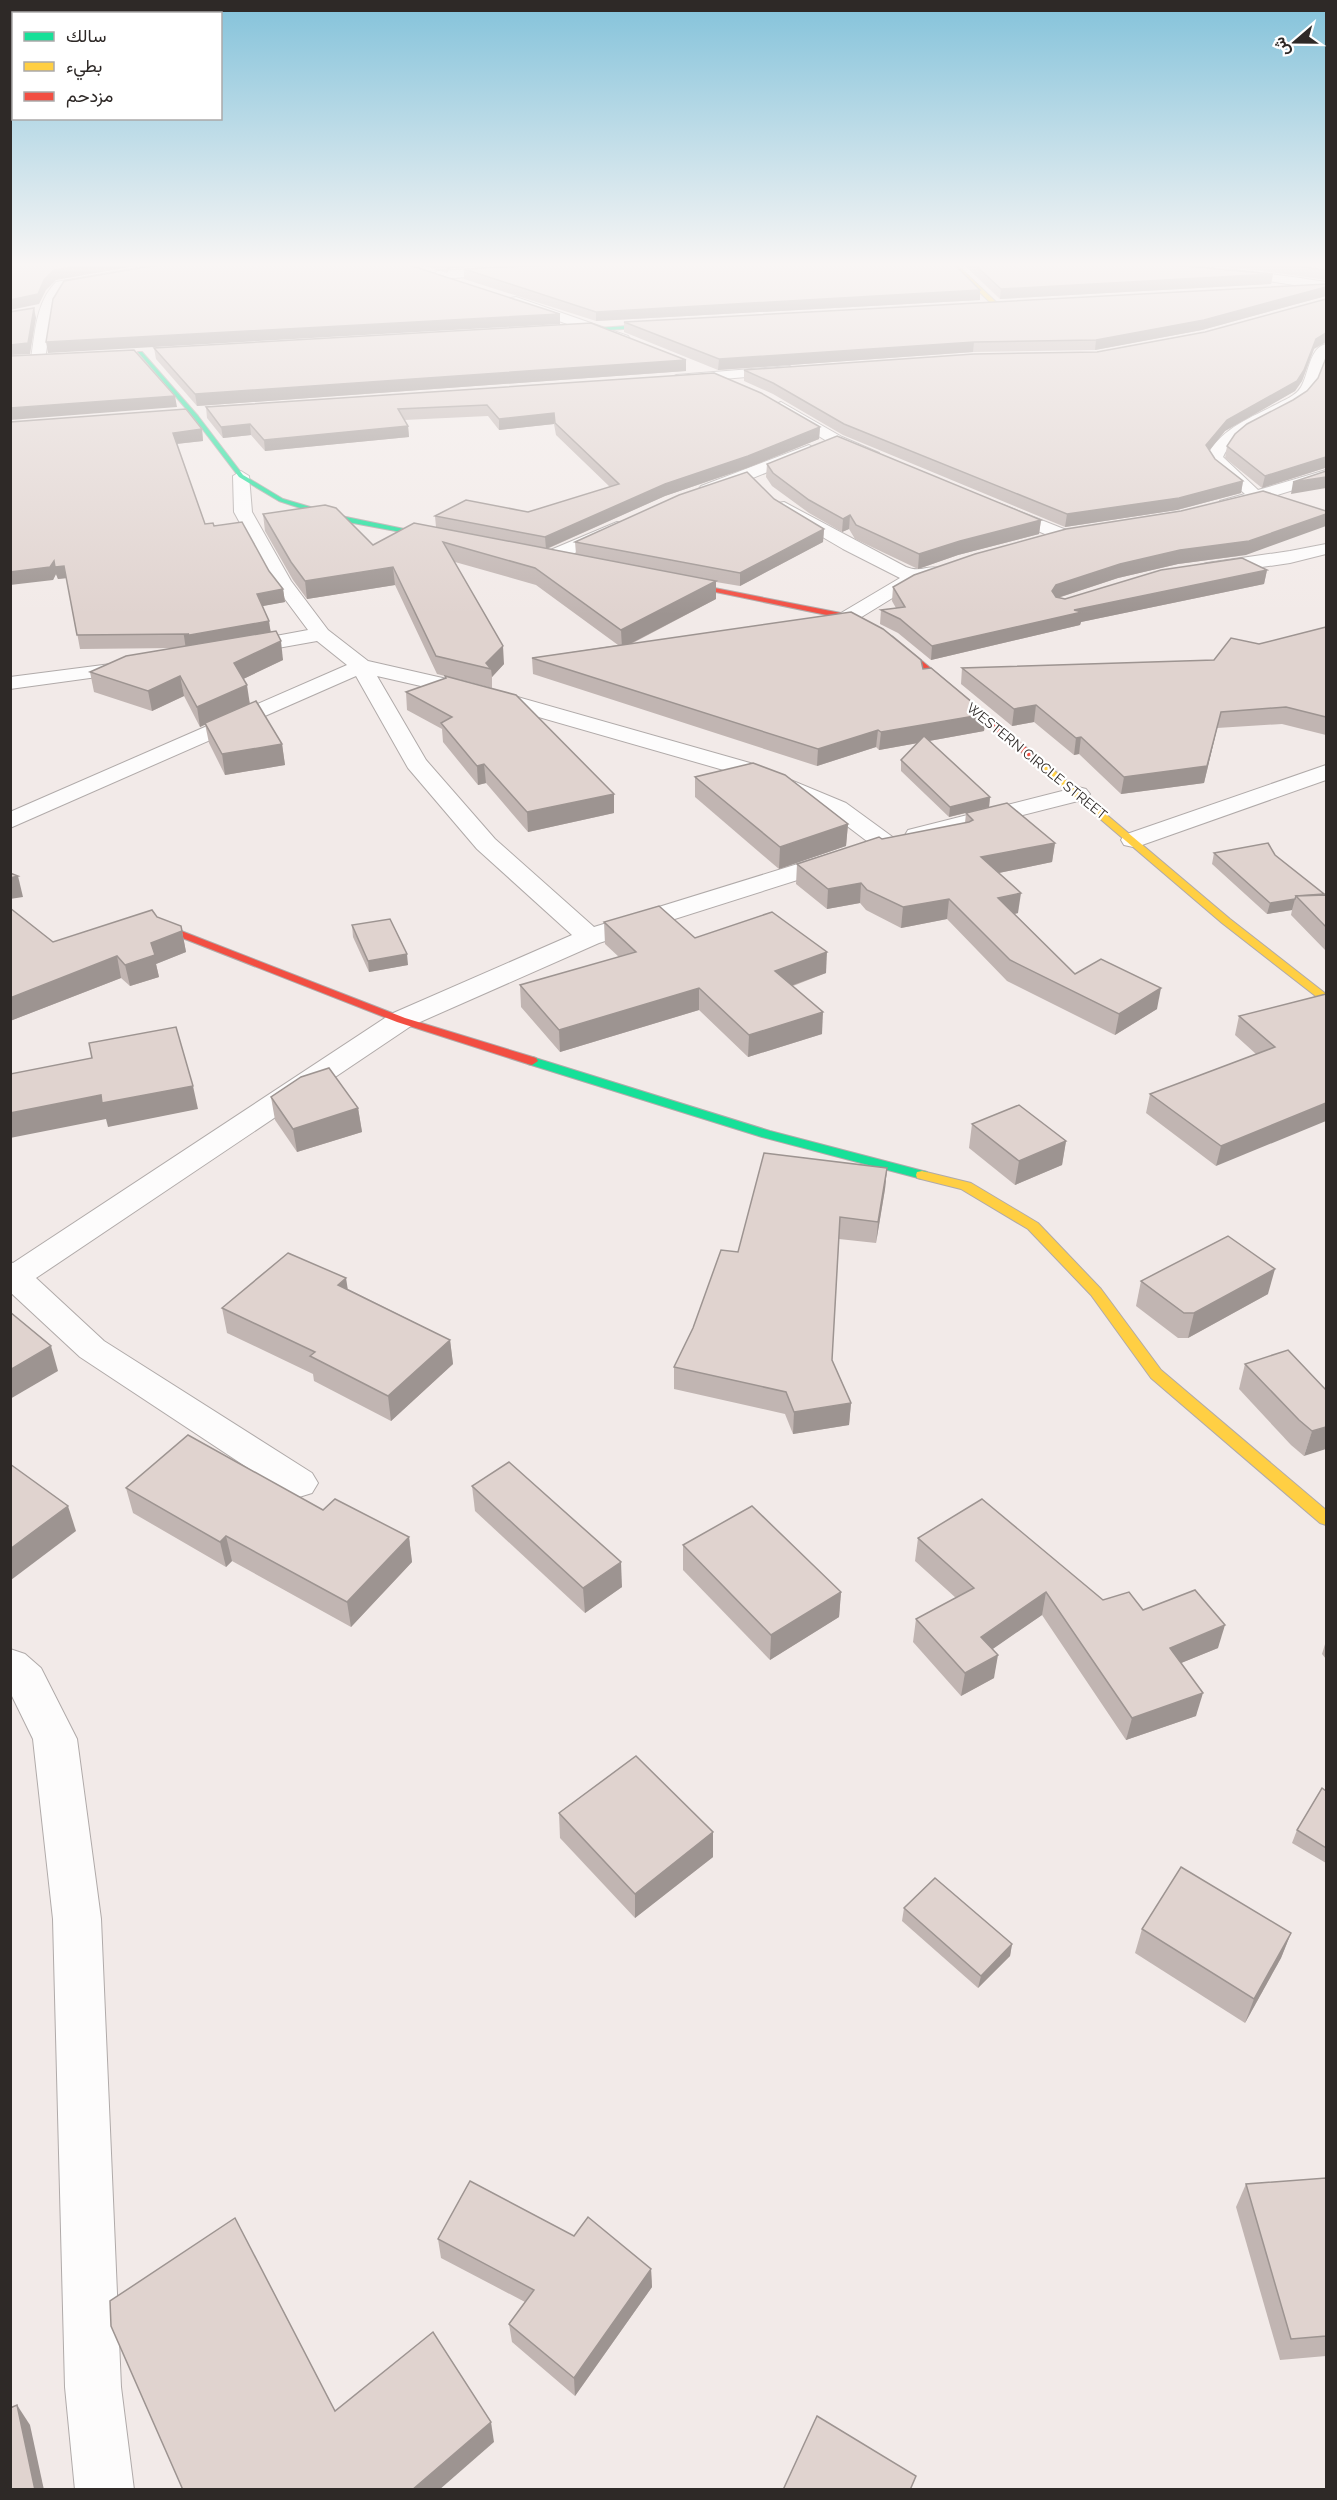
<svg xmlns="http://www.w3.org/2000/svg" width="1337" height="2500" font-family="Raleway,Vazirmatn,sans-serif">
<rect width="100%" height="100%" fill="#f2eae8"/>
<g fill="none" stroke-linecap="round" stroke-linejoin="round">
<!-- street casing -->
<g stroke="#b0aaa9" stroke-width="2">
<g id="street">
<path d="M155 265H183L177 269 64 288 53 308 45 359 38 363 33 362 31 359C35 333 36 302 56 282Z"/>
<path d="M1135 265C1199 265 1263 272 1326 282V290L1268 281 1141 269Z"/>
<path d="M508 267 512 268 514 271 512 274 438 279 432 275 438 271Z"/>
<path d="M516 297 628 336 630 339 623 343 618 342 511 304 509 301 511 298Z"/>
<path d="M1326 344C1327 354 1325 361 1322 371 1307 422 1242 414 1223 457L1258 490 1326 470V480L1232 509H1220L1217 505 1220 501 1245 494 1208 461 1206 458C1219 430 1248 419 1275 405 1284 400 1296 396 1301 387 1309 374 1309 348 1326 344Z"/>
<path d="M790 366 797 370 795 373 676 383 669 379 676 375Z"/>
<path d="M781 402 842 437 879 453 881 456 873 461 830 443 776 410 773 407 776 404Z"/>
<path d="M809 445 817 450 815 453 713 494H701L698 490 701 486Z"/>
<path d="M241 471 249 476 252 512 291 581 328 630 368 661 482 687 750 763 846 803 894 838 897 843 894 848 885 850 876 848 830 813 734 773 469 697 377 676 426 760 495 839 594 927 830 854 839 852 848 854 851 859 848 864 599 943 411 1026 36 1278 104 1341 312 1473 318 1483 312 1493 299 1497 286 1493 80 1357 10 1292V1262L13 1263 391 1014 572 935 477 849 408 768 356 676 10 828V812L347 665 317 641 238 655 231 653 228 649 231 645 238 643 308 630 273 583 234 512 233 476Z"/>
<path d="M784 502 906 567C921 573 926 565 940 568L942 572 940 576 912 586 855 621H841L838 617 841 613 900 578 843 549 778 511 775 507 778 503Z"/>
<path d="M998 503 1069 531 1072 535 1069 539H1057L992 512 989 508 992 504Z"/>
<path d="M617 522 623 523 626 527 623 531 555 562H541L539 558 541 554Z"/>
<path d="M1326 544V554L1290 563 1207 575 1200 573 1198 569 1200 565 1207 563 1290 551Z"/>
<path d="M134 661 141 663 144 667 141 671 10 689V677Z"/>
<path d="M1326 765V780L1142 845 1133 847 1124 845 1121 840 1124 835Z"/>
<path d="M1078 787 1086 789 1090 794 1086 799 917 842 908 840 905 835 908 830Z"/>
<path d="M10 1649 25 1654 41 1668 77 1739 101 1919 121 2387 134 2490H75L65 2387 53 1919 33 1739 10 1692Z"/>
</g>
</g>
<!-- fast casing -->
<g stroke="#b0aaa9" stroke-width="2">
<g id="fast">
<path d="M668 323 670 326 561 333 558 331Z"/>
<path d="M138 352H142L198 416 243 475 283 499 341 516 448 538 444 540 337 520 279 501 239 477 194 418Z"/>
<path d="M532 1057 770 1131 927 1172 928 1175 922 1179 762 1137 528 1064 526 1061 528 1058Z"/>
</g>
</g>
<!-- slow casing -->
<g stroke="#b0aaa9" stroke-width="2">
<g id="slow">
<path d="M951 265H957L997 303H1038L994 306Z"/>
<path d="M1037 761H1043L1230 919 1326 994V1002L1322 1001 1222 923 1037 765Z"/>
<path d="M922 1171 971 1183 1038 1223 1101 1289 1161 1370 1326 1510V1525L1320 1523 1151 1378 1091 1295 1028 1229 961 1189 917 1178 916 1175 917 1172Z"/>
</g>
</g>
<!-- jam casing -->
<g stroke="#b0aaa9" stroke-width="2">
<g id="jam">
<path d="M669 579 851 615 893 637 1045 763 1037 765 887 641 846 619 672 583H669Z"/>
<path d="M171 927 405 1018 536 1058 538 1061 532 1065 528 1064 397 1022 167 932V928Z"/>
</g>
</g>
<!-- street -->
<use href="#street" fill="#fdfcfc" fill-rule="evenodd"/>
<!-- fast -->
<use href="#fast" fill="#16e098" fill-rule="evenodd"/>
<!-- slow -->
<use href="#slow" fill="#ffcf43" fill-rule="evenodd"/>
<!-- jam -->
<use href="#jam" fill="#f24e42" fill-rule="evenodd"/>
</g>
<!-- wall -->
<g fill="#c1b5b2">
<path d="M421 265H504L454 268 449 269 447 273Z"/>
<path d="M964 265H1174L1273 274 1271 284 1000 299Z"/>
<path d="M1195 265H1326V281V280L1255 270Z"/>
<path d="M464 269 980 290V300L596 321 464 279Z"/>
<path d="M1326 284V296L1202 330 1095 350 973 352 718 370 624 332V322Z"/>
<path d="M1205 332 1314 349 1302 381 1295 391 1225 431 1209 450 1215 459 1243 481 1241 493 1177 510 1065 527 843 435 773 394 744 381V370L1097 352Z"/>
<path d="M154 348 686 360V371L197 406 156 359Z"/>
<path d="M1326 358V469L1325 468 1262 488 1225 458 1227 446 1307 391 1318 378Z"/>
<path d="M714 373 820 427 819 439 747 468 665 496 547 549 576 554 575 542 774 499 824 529 823 542 740 586 716 582V599L631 644 923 669 986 714 984 731 929 741 990 797 989 807 1055 843 1052 862 999 873 1018 913 1015 914 1075 974 1157 1009 1115 1035 1007 981 947 919 901 928 866 910 860 903 827 909 796 884 797 864 882 839 965 823 966 813 949 817 901 771V760L918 743 879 750 876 747 817 766 533 674 532 658 618 645 536 585 455 562 504 664 492 677V688L458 679 614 794V813L528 832 486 783 478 785 443 742 442 729 407 710 406 692 445 679V676L437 674 395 585 307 599 293 580 265 531 263 514 373 545 436 527 435 516 528 512 610 487 556 435 554 424 499 430 488 416 404 420 408 426 409 437 265 451 251 435 223 438 207 418 206 407Z"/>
<path d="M10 422 202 429 203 441 177 444 205 524 214 526 269 571 283 589 285 602 262 606 271 632 283 660 243 679 250 704 282 744 285 765 225 775 209 743 205 724 200 727 184 696 152 711 94 692 90 672 175 648 80 649 67 578 58 579 56 574 53 580Z"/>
<path d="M767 464 1041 520 1039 534 958 555 918 569 855 539 849 529 842 532 809 513 772 486 766 477Z"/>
<path d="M1246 555 1178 564 1118 578 1058 598 1065 599 1267 570 1264 584 1081 622 1080 625 931 660 898 633 880 624 881 610 896 608 892 601 893 587Z"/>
<path d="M1326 627V735L1282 724 1217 728 1204 783 1121 794 1079 754 1074 755 1034 722 1012 726 961 684 962 668 1214 660 1259 644Z"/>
<path d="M695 777 848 824 846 846 779 869 695 797Z"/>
<path d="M1214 853 1275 855 1324 895H1326V951L1291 915 1292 910 1267 914 1212 864Z"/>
<path d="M10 908 53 942 157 917 182 931 186 952 156 964 159 977 130 986 121 978 10 1021Z"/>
<path d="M604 922 695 938 826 973 793 986 822 1034 748 1057 699 1010 560 1052 521 1007 520 985 619 957 605 944Z"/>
<path d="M352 925 408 965 369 972 353 937Z"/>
<path d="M1326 994 1216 1166 1146 1113 1150 1094 1256 1054 1235 1035 1239 1016Z"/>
<path d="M271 1097 358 1108 362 1132 297 1152 275 1120Z"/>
<path d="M972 1124 1066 1141 1062 1165 1015 1185 969 1148Z"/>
<path d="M887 1168 885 1189 876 1243 839 1239 832 1360 851 1403 849 1425 793 1434 785 1414 674 1389V1367L738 1252Z"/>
<path d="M1141 1281 1268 1294 1188 1338H1178L1136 1306Z"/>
<path d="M348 1289 450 1340 453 1364 391 1421 314 1381 313 1374 227 1333 222 1308Z"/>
<path d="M1245 1364 1326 1390 1304 1456 1291 1445 1239 1389Z"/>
<path d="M472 1486 622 1587 585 1613 475 1511Z"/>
<path d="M126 1488 323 1510 409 1537 412 1562 351 1627 232 1561 226 1567 133 1513Z"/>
<path d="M918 1538 1103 1600 1143 1610 1218 1648 1181 1663 1196 1716 1126 1740 1042 1615 992 1649 994 1678 961 1696 913 1642 916 1619 956 1598 915 1561Z"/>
<path d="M683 1545 841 1592 839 1617 770 1660 683 1570Z"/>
<path d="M1326 1641V1659L1322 1654Z"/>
<path d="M1326 1791V1863L1292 1843 1297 1830Z"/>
<path d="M559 1813 713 1832V1857L635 1918 560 1838Z"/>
<path d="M904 1908 1012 1944 1010 1956 978 1988 902 1921Z"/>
<path d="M1142 1929 1291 1933 1281 1958 1245 2023 1135 1953Z"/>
<path d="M1326 2178V2356L1280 2360 1236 2207 1246 2184Z"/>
<path d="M574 2236 651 2269 652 2287 575 2396 512 2342 509 2324 525 2302 441 2258 438 2239Z"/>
</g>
<!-- shaded-wall -->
<g fill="#9d9491">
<path d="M86 265H142L56 280 46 290 39 304 10 310V300L44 280 54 270Z"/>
<path d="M447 265H504L454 268 449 269 447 273Z"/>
<path d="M1273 274 1271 284 1000 299 1001 289Z"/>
<path d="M1326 287V296L1202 330 1095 350 1096 340Z"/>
<path d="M980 290V300L596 321V312Z"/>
<path d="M34 308 36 318 30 354 10 355V345Z"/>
<path d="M560 314V324L48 353 46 342Z"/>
<path d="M1326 333V342L1314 349 1302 381 1295 391 1225 431 1204 457 1206 445 1227 420 1316 339Z"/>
<path d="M974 342 973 352 718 370 719 359Z"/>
<path d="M686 360V371L197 406 195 394Z"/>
<path d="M175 396 177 407 10 420V408Z"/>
<path d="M554 413V424L499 430V419Z"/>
<path d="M250 424 251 435 223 438 221 427Z"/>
<path d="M408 426 409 437 265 451 264 440Z"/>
<path d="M820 427 819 439 747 468 665 496 546 549 545 537 665 484Z"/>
<path d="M202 429 203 441 175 444 173 433Z"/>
<path d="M1326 457 1325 468 1262 488 1265 476Z"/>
<path d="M1326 477V488L1291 494 1293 482Z"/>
<path d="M1243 481 1241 493 1177 510 1065 527 1067 514Z"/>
<path d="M1326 514V526L1246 555 1178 564 1118 578 1054 599 1052 591 1056 585 1120 564Z"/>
<path d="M850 515 849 529 842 532 843 519Z"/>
<path d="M1041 520 1039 534 958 555 918 569 919 554 960 541Z"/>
<path d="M824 529 823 542 740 586V573Z"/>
<path d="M54 561 64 566 67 578 58 579 56 574 53 580 10 585V572Z"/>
<path d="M393 567 395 585 307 599 305 581Z"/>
<path d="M1267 570 1264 584 1081 622 1080 625 931 660 932 646 1074 610Z"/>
<path d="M716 581V599L622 648 621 630Z"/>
<path d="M283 589 285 602 258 607 257 594Z"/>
<path d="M269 621 271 634 186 650 184 636Z"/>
<path d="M281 641 283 660 237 682 234 663Z"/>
<path d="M503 646 504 664 492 677 491 669 486 663Z"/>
<path d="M180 676 184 696 152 711 148 691Z"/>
<path d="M247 685 250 705 200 727 197 707Z"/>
<path d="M1036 705 1034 722 1012 726 1014 709Z"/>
<path d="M1221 712 1204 783 1121 794 1124 777Z"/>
<path d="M986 714 984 731 879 750 881 732Z"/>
<path d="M878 730 876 747 817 766 818 749Z"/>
<path d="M1081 737 1079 754 1074 755 1076 738Z"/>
<path d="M282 744 285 765 225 775 222 754Z"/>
<path d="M484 764 486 783 478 785 477 766Z"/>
<path d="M614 794V813L528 832 527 812Z"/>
<path d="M990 797 989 807 949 817 950 807Z"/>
<path d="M848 824 846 846 779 869 780 847Z"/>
<path d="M1055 843 1052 862 979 877 981 857Z"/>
<path d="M18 876 23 897 10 899V878Z"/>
<path d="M861 883 860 903 827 909 828 889Z"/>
<path d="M1021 893 1018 913 996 918 998 898Z"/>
<path d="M949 899 947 919 901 928 903 907Z"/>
<path d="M1295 899 1292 910 1267 914 1270 903Z"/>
<path d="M182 931 186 952 156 964 159 977 130 986 125 965 151 943Z"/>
<path d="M827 952 826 973 774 992 775 971Z"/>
<path d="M407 954 408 965 369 972 368 961Z"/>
<path d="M117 956 121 978 10 1021V998Z"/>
<path d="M699 988V1010L560 1052 559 1030Z"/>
<path d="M1161 988 1157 1009 1115 1035 1119 1014Z"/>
<path d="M823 1012 822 1034 748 1057 749 1035Z"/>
<path d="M193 1086 198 1109 108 1127 106 1119 10 1138V1113L101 1095Z"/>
<path d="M1326 1103V1121L1216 1166 1221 1146Z"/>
<path d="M358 1108 362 1132 297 1152 293 1129Z"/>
<path d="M1066 1141 1062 1165 1015 1185 1019 1161Z"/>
<path d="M887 1168 885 1189 876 1243 878 1222Z"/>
<path d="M1275 1269 1268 1294 1188 1338 1194 1313Z"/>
<path d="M346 1278 350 1303 338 1285Z"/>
<path d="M450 1340 453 1364 391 1421 388 1396Z"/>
<path d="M51 1346 58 1371 10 1399V1370Z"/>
<path d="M851 1403 849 1425 793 1434 794 1412Z"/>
<path d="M1326 1427V1449L1304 1456 1312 1431Z"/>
<path d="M68 1506 76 1531 11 1580 10 1549Z"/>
<path d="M226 1536 232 1561 226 1567 220 1542Z"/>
<path d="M409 1537 412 1562 351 1627 347 1602Z"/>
<path d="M621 1562 622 1587 585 1613 583 1588Z"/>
<path d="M841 1592 839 1617 770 1660 771 1635Z"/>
<path d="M1046 1592 1042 1615 977 1660 981 1637Z"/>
<path d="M1225 1625 1218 1648 1164 1670 1170 1648Z"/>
<path d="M998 1655 994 1678 961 1696 965 1673Z"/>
<path d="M1203 1693 1196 1716 1126 1740 1132 1718Z"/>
<path d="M713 1832V1857L635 1918V1894Z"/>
<path d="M1291 1933 1281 1958 1245 2023 1254 1999Z"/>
<path d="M1012 1944 1010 1956 978 1988 981 1976Z"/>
<path d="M651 2269 652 2287 575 2396 574 2378Z"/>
<path d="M17 2405 30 2425 44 2490H35Z"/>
<path d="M491 2422 494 2442 439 2490H412Z"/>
</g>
<!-- building -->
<g fill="#e0d3cf" stroke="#9d9491" stroke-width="1.5">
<path d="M10 265H86L54 270 44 280 38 294 10 300Z"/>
<path d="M158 265H409L560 314 46 342 53 299 64 281Z"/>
<path d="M549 265H955L980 290 596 312 464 269Z"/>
<path d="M975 265H1174L1273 274 1001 289Z"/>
<path d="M1288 265H1326V270Z"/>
<path d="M1326 284V287L1204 320 1096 340 974 342 719 359 624 322Z"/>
<path d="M1326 299V333L1316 339 1304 370 1297 381 1227 420 1206 445 1215 459 1243 481 1179 498 1067 514 844 424 773 383 744 370 974 354 1097 352 1205 332Z"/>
<path d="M34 308 28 343 10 345V312Z"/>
<path d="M591 323 686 360 195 394 154 348Z"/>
<path d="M134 350 175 396 10 408V356Z"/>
<path d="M1326 358V457L1265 476 1227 446 1235 434 1247 424 1293 400 1307 391 1318 378Z"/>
<path d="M714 373 761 393 820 427 748 456 665 484 545 537 435 516 466 500 528 512 619 484 555 423 554 413 499 419 487 405 398 409 408 426 264 440 250 424 221 427 206 407Z"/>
<path d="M186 409 202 429 173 433 205 524 213 523 214 526 242 522 269 571 283 589 257 594 269 621 184 636 189 634 77 635 64 566 55 567 54 561 50 567 10 572V422Z"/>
<path d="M837 436 1041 520 960 541 919 554 856 525 850 515 843 519 809 500 773 473 767 464Z"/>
<path d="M1326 471V477L1293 482Z"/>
<path d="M747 472 774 499 824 529 740 573 575 542 679 495Z"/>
<path d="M1263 491 1326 511V514L1249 541 1180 550 1120 564 1056 585 1052 591 1056 597 1065 599 1161 570 1242 558 1267 570 1074 610 1082 612 932 646 900 619 881 610 905 607 893 587 914 575 975 554 1066 529 1181 511Z"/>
<path d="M325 505 336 508 373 545 414 523 716 581 621 630 535 568 443 542 503 646 486 663 491 669 436 656 393 567 305 581 291 562 263 514Z"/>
<path d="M851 612 883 629 921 660 923 669 931 668 986 714 881 732 878 730 818 749 532 658Z"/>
<path d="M1326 627V717L1286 707 1221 712 1207 766 1124 777 1081 737 1076 738 1036 705 1014 709 962 668 1214 660 1231 638 1259 644Z"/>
<path d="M276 631 281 641 234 663 247 685 197 707 180 676 148 691 90 672 126 656Z"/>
<path d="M445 676 516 695 614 794 527 812 484 764 477 766 441 723 452 717 406 692 446 678Z"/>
<path d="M256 701 282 744 222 754 205 723Z"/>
<path d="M924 736 990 797 950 807 901 760Z"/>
<path d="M753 763 785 775 848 824 780 847 695 777Z"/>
<path d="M1007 803 1055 843 981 857 1021 893 998 898 1075 974 1101 959 1161 988 1119 1014 1010 960 949 899 903 907 867 890 861 883 828 889 797 864 879 837 882 839 969 822 973 820 966 813Z"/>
<path d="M1268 843 1275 855 1324 894 1296 896 1295 899 1270 903 1214 853Z"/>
<path d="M10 873 18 876 10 878Z"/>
<path d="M1326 895V927L1296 896Z"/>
<path d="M659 906 695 938 772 912 827 952 775 971 823 1012 749 1035 699 988 559 1030 520 985 636 952 604 922Z"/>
<path d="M10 908 53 942 152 910 157 917 181 926 182 931 151 943 155 955 125 965 117 956 10 998Z"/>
<path d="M390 919 407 954 368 961 352 925Z"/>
<path d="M1326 994V1103L1221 1146 1150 1094 1275 1047 1239 1016Z"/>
<path d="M176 1027 193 1086 102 1103 101 1095 10 1113V1074L92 1058 89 1043Z"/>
<path d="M329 1068 358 1108 293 1129 271 1097 301 1077Z"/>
<path d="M1019 1105 1066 1141 1019 1161 972 1124Z"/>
<path d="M764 1153 887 1168 878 1222 840 1217 832 1360 851 1403 794 1412 786 1392 674 1367 693 1328 721 1250 738 1252Z"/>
<path d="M1228 1236 1275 1269 1194 1313H1184L1141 1281Z"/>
<path d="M288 1253 346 1278 338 1285 450 1340 388 1396 310 1356 315 1352 222 1308Z"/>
<path d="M10 1312 51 1346 10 1370Z"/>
<path d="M1288 1350 1326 1390V1427L1312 1431 1299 1420 1245 1364Z"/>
<path d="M188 1435 323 1510 335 1499 409 1537 347 1602 226 1536 220 1542 126 1488Z"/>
<path d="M509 1462 621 1562 583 1588 472 1486Z"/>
<path d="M10 1464 68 1506 10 1549Z"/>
<path d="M982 1499 1103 1600 1129 1592 1143 1610 1195 1590 1225 1625 1170 1648 1203 1693 1132 1718 1046 1592 981 1637 998 1655 965 1673 916 1619 974 1588 918 1538Z"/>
<path d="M752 1506 841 1592 771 1635 683 1545Z"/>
<path d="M636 1756 713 1832 635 1894 559 1813Z"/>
<path d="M1322 1788 1326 1791V1848L1297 1830Z"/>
<path d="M1181 1867 1291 1933 1254 1999 1142 1929Z"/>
<path d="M935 1878 1012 1944 981 1976 904 1908Z"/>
<path d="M1326 2178V2336L1291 2339 1246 2184Z"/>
<path d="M470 2181 574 2236 588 2217 651 2269 574 2378 509 2324 534 2290 438 2239Z"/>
<path d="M235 2218 335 2411 433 2332 491 2422 412 2490H183L111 2326 110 2301Z"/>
<path d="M17 2405 35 2490H10V2408Z"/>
<path d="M817 2416 916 2476 910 2490H783Z"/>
</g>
<!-- sky -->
<linearGradient id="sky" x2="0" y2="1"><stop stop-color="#83c2da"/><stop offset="0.43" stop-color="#f9f6f5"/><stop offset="1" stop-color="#f9f6f5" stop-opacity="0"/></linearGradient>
<rect width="1337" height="615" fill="url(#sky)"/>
<g text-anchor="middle" stroke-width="4.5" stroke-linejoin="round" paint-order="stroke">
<!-- far-street labels -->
<g font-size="14" fill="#2e2927" stroke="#fff">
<text transform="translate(1037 761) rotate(39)" y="5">WESTERN CIRCLE STREET</text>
</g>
</g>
<!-- border -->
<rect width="1337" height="2500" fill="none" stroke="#2e2927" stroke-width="24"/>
<!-- legend -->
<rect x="12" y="12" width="210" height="108" fill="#ffffff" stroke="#aba9a9" stroke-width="1.5"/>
<rect x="24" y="32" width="30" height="9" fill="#16e098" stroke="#aba9a9" stroke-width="1.5"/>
<text x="66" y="42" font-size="18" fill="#2e2927">سالك</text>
<rect x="24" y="62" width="30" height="9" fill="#ffcf43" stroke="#aba9a9" stroke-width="1.5"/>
<text x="66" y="72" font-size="18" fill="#2e2927">بطيء</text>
<rect x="24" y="92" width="30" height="9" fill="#f24e42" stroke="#aba9a9" stroke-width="1.5"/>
<text x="66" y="102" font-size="18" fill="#2e2927">مزدحم</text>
<!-- north arrow -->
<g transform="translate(1295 42) rotate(250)" stroke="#ffffff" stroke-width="4.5" paint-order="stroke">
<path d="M0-4.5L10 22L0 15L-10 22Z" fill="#2e2927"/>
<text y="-9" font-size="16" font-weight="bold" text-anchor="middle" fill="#2e2927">ش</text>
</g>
</svg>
